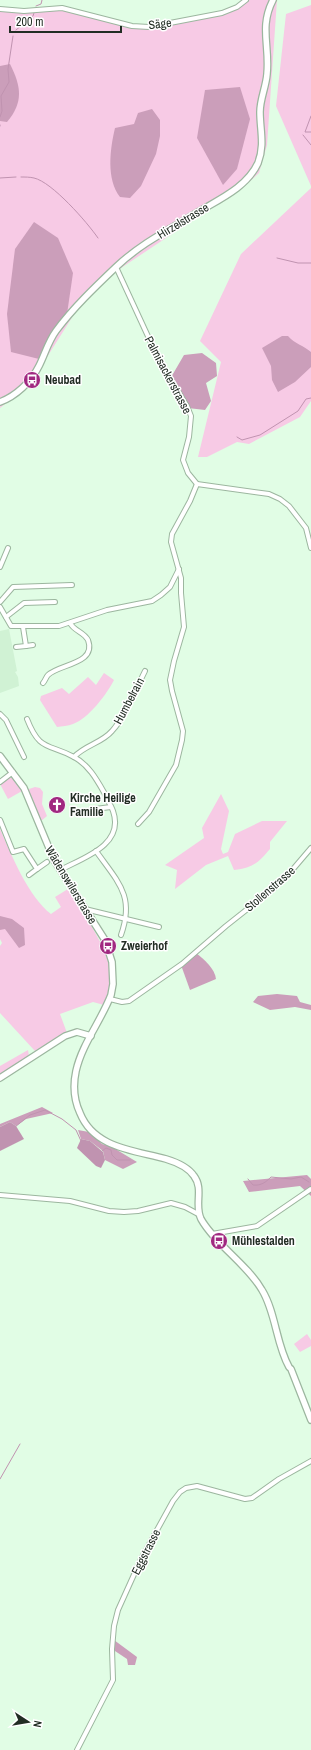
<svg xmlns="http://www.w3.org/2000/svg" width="311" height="1750" font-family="'Archivo Narrow',sans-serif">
<rect width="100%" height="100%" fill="#e1fde5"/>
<!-- built -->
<path fill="#d0f2d4" d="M9 629 17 671 15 672 18 677 19 686 0 693V631Z"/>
<!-- green -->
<g fill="#f7cae5">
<path d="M246 0H277L267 145 259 173 247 184 112 274 78 308 30 384 0 408V9L74 11 132 26 149 27 222 13Z"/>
<path d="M311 5V186L276 106 286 14Z"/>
<path d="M311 188V401L300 417 249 444 237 442 207 457H198L221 362 200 341 241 254Z"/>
<path d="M104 673 114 680C107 694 88 719 73 724 68 726 62 726 57 727L40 700 41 696 62 688 69 694 88 677 96 685Z"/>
<path d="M9 778H13L22 791 8 799 0 784Z"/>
<path d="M35 787 40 788 43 792 42 804 47 816 41 821 28 791 29 789Z"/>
<path d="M221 794 229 811 221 849 223 854 228 852 235 834 262 821H287L270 842V849C258 863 253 868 234 870L228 856 206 865 175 889 177 870 165 865 204 838 202 828Z"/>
<path d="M0 829C12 856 28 896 51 914L61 907 55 897 68 889C76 899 81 909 88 920 104 949 119 970 104 1005L93 1002 60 1014 67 1033 35 1051 0 1013V946L2 943 0 939Z"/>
<path d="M28 1050 29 1056 0 1075V1066Z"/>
<path d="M307 1334 311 1340V1346L300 1352 294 1344Z"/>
</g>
<!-- forest -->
<g fill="#cb9eba">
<path d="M10 64C21 86 24 102 7 122L0 121V66Z"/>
<path d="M240 87 250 119 237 169 223 185 197 138 205 90Z"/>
<path d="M152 109 160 120V136L156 154 141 186 130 198 120 197C106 179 110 149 115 128L134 124 138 113Z"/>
<path d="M34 222 58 238 73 273 67 314 39 359 11 352 7 314 15 249Z"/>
<path d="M282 336H288C295 344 303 345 311 352V367L295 382 278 392 272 380 271 366 262 348Z"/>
<path d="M202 353 216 363 217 376 206 383 211 401 205 410 188 408 170 379 184 355Z"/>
<path d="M0 916 12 919 24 928 25 945 19 948 5 929 0 930Z"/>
<path d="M196 953C204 959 215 969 216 979L190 990 181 965Z"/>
<path d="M277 994 297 996 300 1002 311 1005V1010L295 1007 270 1010 253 1002 258 996Z"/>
<path d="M42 1107 53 1113 26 1119 16 1126 10 1122 0 1127V1124Z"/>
<path d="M78 1130 89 1132 102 1144 112 1147 137 1162 123 1169 105 1160 103 1151 90 1141 81 1139Z"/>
<path d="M307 1175 311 1179V1196L300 1186 249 1192 243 1181Z"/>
<path d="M114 1640 137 1657 135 1665H128L127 1659 112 1649Z"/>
</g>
<!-- water -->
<g fill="#c093b0">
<path d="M10 1122 16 1126 24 1139 0 1151V1127Z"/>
<path d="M81 1139 90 1141 103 1152 105 1160 101 1168 96 1166 77 1148Z"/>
</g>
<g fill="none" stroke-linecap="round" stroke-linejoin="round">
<!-- stream -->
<g stroke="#c093b0" stroke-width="1">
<path d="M36 6 41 4 42 0"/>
<path d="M16 30 33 16 34 13"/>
<path d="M311 116 305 132H311"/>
<path d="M0 117 2 111 1 96 9 82 8 69 13 36"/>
<path d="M0 125V126"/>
<path d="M303 135 311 145"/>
<path d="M21 177C25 177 30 177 34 178 52 182 87 222 98 238"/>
<path d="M0 178 16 177"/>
<path d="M277 258 298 263H311"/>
<path d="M237 437 242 440 260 435 298 411 306 399 311 398"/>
<path d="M15 1127 30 1115 45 1110 62 1119 76 1130 81 1141"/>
<path d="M102 1151 106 1148 111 1150 112 1155 117 1160H130"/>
<path d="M248 1179 253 1185C261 1186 266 1182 271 1177L291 1179 301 1177 309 1182"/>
<path d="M0 1479 20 1444"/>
</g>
<!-- street casing -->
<g stroke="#9cb69f" stroke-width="6">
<g id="street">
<path d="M0 9 24 11 62 8 132 26 149 27 222 13 237 7 246 0"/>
<path d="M116 267 158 358 187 406 191 416 189 437 183 460 188 473 197 484"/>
<path d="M0 567 8 548"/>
<path d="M0 602 13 587 72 585"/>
<path d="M0 607 11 626H59L107 610 152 601 161 595 170 587 179 569"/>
<path d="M6 617 24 603 55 602"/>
<path d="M23 627 26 646 33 645"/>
<path d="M16 647 26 646"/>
<path d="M43 683C45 681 46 677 48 675 59 664 97 664 88 640 84 632 74 631 70 623"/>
<path d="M0 714 6 720 24 757"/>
<path d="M27 719C40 752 48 743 74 757 89 765 97 780 105 794 107 800 111 805 113 811 125 845 83 858 60 870"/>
<path d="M74 757C85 745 102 743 112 731 125 717 136 689 145 671"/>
<path d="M0 782 13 772"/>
<path d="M79 814 95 809 111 807"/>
<path d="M0 820 13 852 24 849 37 869 29 875"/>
<path d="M138 824 149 812 176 765 182 740 183 731 172 691 170 680 174 661 184 627 181 593V578L171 542 172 534 190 501 197 484 269 494 280 499 289 506 306 528 311 548"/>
<path d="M96 851C118 882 135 896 121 935"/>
<path d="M37 869 47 862"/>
<path d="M85 909 159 927"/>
<path d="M110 999 122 1002 129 1001 182 964 226 926 274 888 288 875 311 848"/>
<path d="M0 1195 70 1201 109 1211 124 1212 138 1211 171 1203 185 1207 200 1215"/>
<path d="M212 1234 257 1226 311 1189"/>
<path d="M77 1750 113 1680 112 1649 114 1626 118 1610 141 1559 173 1501 180 1492 186 1488 197 1486 245 1499 252 1498 279 1479 311 1461"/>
</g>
</g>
<!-- secondary casing -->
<g stroke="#9cb69f" stroke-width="8">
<g id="secondary">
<path d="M0 402C16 396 31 382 39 366 45 354 48 342 56 331 73 308 95 287 116 267 140 244 170 229 198 212 220 199 247 187 258 163 265 145 260 130 260 112 260 99 266 87 267 74 270 46 259 27 273 0"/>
<path d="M0 756 24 788 54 860 105 940 112 962 113 984 111 995C101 1021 82 1044 76 1071 73 1085 74 1100 80 1113 94 1148 133 1150 166 1159 176 1162 188 1167 194 1176 204 1189 194 1205 201 1219 215 1244 247 1264 262 1290 276 1313 276 1344 289 1367"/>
<path d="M0 1078 65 1036 77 1032 91 1036"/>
<path d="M291 1369 311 1420"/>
</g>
</g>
<!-- street -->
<use href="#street" stroke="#fff" stroke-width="4"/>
<!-- secondary -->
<use href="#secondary" stroke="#fff" stroke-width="5.5"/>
</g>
<!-- icons -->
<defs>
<g id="bus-disc" transform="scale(0.9)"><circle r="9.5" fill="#a02880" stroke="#fff"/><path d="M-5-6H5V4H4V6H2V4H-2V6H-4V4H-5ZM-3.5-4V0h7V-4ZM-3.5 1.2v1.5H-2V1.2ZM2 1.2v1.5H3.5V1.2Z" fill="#fff"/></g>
<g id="church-disc" transform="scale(0.9)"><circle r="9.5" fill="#a02880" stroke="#fff"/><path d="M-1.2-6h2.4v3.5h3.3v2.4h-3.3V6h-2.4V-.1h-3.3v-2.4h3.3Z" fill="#fff"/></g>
</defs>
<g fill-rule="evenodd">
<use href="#bus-disc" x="32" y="380"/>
<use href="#church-disc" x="57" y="805"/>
<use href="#bus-disc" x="108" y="946"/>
<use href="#bus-disc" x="219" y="1241"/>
</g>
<g text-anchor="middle" stroke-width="3" stroke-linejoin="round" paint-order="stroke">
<!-- street labels -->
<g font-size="12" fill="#222d24" stroke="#fff">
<text transform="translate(160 24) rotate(-7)" y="4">Säge</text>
<text transform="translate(183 221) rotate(-31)" y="4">Hirzelstrasse</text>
<text transform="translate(168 375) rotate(62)" y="4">Palmisackerstrasse</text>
<text transform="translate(129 701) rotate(-62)" y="4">Humbelrain</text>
<text transform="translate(71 885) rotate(59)" y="4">Wädenswilerstrasse</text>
<text transform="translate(270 889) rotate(-41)" y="4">Stollenstrasse</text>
<text transform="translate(146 1552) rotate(-63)" y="4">Eggstrasse</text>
</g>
<!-- poi labels -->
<g font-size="12" font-weight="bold" fill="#222d24" stroke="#fff" text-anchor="start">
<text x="45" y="384">Neubad</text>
<text x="70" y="802">Kirche Heilige<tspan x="70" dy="14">Familie</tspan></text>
<text x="121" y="950">Zweierhof</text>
<text x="232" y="1245">Mühlestalden</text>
</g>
</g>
<!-- north arrow -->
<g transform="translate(28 1722) rotate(102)" stroke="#ffffff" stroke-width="3" paint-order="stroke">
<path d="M0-3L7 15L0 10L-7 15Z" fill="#222d24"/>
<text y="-6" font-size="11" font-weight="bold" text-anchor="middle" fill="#222d24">N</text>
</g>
<!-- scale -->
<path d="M10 26v6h111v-6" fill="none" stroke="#222d24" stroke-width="2"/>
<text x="16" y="26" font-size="12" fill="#222d24" stroke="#ffffff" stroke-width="3" paint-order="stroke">200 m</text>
</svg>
